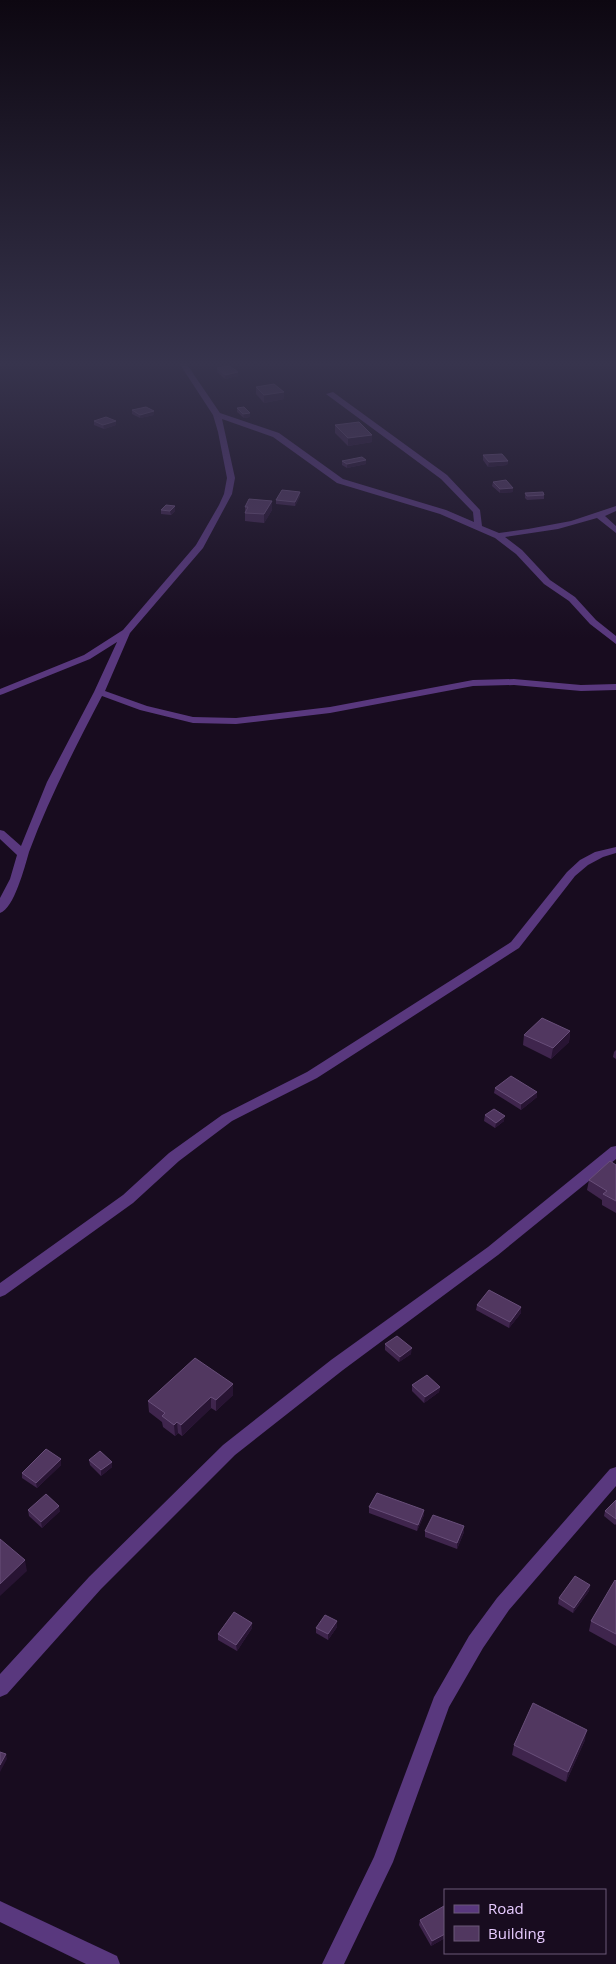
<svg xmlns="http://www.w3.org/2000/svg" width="616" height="1964" font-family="'Open Sans',sans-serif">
<rect width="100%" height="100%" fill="#180c1f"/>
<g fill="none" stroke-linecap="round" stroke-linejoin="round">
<!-- minor -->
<g fill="#59387e" fill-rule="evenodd">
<path d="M179 363H186L220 413 279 433 343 479 446 510 474 522 473 512 441 479 326 394 333 392 447 475 480 510 482 526 499 533 528 529 571 521 616 506V511L605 516 616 526V533L597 518 558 529 505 537 522 550 550 580 575 597 596 620 616 636V644L590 624 569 601 544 584 516 554 495 538 440 514 337 483 273 437 222 419 235 478 232 494 203 548 130 633 105 691 147 706 193 717 236 718 330 707 473 680 514 679 581 685 616 684V690L581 691 514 685 473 686 330 713 236 724 193 723 140 710 102 696C75 748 49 798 29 852 25 866 14 909 0 913V898L10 879 17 855 0 839V830L4 831 21 846 47 782 94 692 117 642 90 659 3 694 0 695V689L84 655 123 630 196 545 219 505 224 494 227 478 218 432 213 415Z"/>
<path d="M616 847V853L603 857 588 865 575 876 519 948 317 1078 232 1121 179 1161 133 1203 5 1295 0 1297V1283L123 1195 169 1153 222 1115 307 1072 511 942 567 872 580 860 595 852Z"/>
<path d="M616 1146V1159L498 1255 343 1370 235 1455 101 1589 7 1694 0 1697V1674L89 1577 223 1445 331 1360 488 1247 611 1147Z"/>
<path d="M616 1467V1486L509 1610 483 1648 449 1707 393 1862 344 1964H322L374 1857 434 1697 469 1636 497 1598 610 1469Z"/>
<path d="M0 1901 117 1956 120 1964H86L0 1922Z"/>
</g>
</g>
<!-- wall -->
<g fill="#3f254d">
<path d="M314 363H338V364L320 367Z"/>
<path d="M217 368 238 372V376L225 379 217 372Z"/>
<path d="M256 387 284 399 264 403 256 394Z"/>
<path d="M237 408 250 417 244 418 237 412Z"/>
<path d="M132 410 154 411V415L140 418 132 414Z"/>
<path d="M94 421H116V425L104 429 94 425Z"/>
<path d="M335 425 372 435V442L348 446 335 433Z"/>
<path d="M483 455 508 461 507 465 488 467 483 460Z"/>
<path d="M342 461 366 464 347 468 342 465Z"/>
<path d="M493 482 513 488V492L500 493 492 486Z"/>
<path d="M525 493 544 495V499L527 500 525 498Z"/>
<path d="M300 496 295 506 276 504V500Z"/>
<path d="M272 501V510L264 523 245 521V507Z"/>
<path d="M161 510 175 511 171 515 161 514Z"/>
<path d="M570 1031 569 1042 551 1059 523 1045 524 1035Z"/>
<path d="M616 1050V1059L613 1057 614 1052Z"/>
<path d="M495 1088 537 1097 521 1110 494 1093Z"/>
<path d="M485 1115 504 1121 495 1128 484 1121Z"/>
<path d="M616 1165V1213L602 1205V1200L587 1190 589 1180Z"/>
<path d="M477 1305 521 1313 509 1328 476 1310Z"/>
<path d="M385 1344 411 1354 399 1362 385 1350Z"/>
<path d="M233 1384V1395L216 1411 211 1408 182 1436 178 1433 175 1436 163 1427 162 1422 149 1412 148 1401Z"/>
<path d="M412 1385 440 1387 439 1392 424 1403 412 1391Z"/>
<path d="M61 1459V1465L37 1488 22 1478V1473Z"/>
<path d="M89 1460 112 1467 101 1476 90 1465Z"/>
<path d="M616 1500V1524L615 1525 604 1516 605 1511Z"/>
<path d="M369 1507 424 1510V1515L417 1531 369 1513Z"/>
<path d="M28 1510 60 1511 42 1528 29 1516Z"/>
<path d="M464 1526V1532L457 1549 425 1537V1531Z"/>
<path d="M616 1581V1646L589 1631 591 1621Z"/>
<path d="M590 1585 589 1591 573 1613 558 1604 559 1598Z"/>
<path d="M337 1621V1627L328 1640 316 1633V1628Z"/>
<path d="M252 1628 237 1651 218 1640V1634Z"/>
<path d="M585 1740 566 1782 512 1755 514 1745Z"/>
<path d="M445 1907V1938L431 1946 419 1925 420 1920Z"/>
</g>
<!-- shaded-wall -->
<g fill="#281433">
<path d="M320 363H338V364L320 367Z"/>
<path d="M238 372V376L225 379V375Z"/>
<path d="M284 392V399L264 403V395Z"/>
<path d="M154 411V415L140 418V415Z"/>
<path d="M250 413V417L244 418 243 414Z"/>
<path d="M116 421V425L104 429 103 425Z"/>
<path d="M372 435V442L348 446V438Z"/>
<path d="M366 460V464L347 468V464Z"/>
<path d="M508 461 507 465 488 467 489 462Z"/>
<path d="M513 488V492L500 493V489Z"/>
<path d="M300 492V496L295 506V502Z"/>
<path d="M272 501V510L264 523V514Z"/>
<path d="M175 506V511L171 515 170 511Z"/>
<path d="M570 1031 569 1042 551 1059 553 1048Z"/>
<path d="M537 1092V1097L521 1110V1104Z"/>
<path d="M505 1116 504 1121 495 1128 496 1123Z"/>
<path d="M521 1307V1313L509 1328 510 1322Z"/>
<path d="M412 1348 411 1354 399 1362 400 1357Z"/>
<path d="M233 1384V1395L216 1411V1400Z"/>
<path d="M440 1387 439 1392 424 1403 425 1397Z"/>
<path d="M211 1397V1408L182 1436 181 1425Z"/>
<path d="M177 1422 178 1433 175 1436 174 1425Z"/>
<path d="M61 1459V1465L37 1488 36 1483Z"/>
<path d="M112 1462V1467L101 1476V1470Z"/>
<path d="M59 1506 60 1511 42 1528 41 1522Z"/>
<path d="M424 1510V1515L417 1531 418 1525Z"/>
<path d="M464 1526V1532L457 1549V1543Z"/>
<path d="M25 1560 27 1571 0 1596V1584Z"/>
<path d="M590 1585 589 1591 573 1613 574 1608Z"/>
<path d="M337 1621V1627L328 1640V1634Z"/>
<path d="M252 1623V1628L237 1651 236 1645Z"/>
<path d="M587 1730 585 1740 566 1782 568 1772Z"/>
<path d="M6 1754 7 1759 0 1772V1765Z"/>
<path d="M445 1934V1938L431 1946 432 1941Z"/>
</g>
<!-- building -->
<g fill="#513760" stroke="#684e79">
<path d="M230 366 238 372 225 375 217 368Z"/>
<path d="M274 384 284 392 264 395 256 387Z"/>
<path d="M146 407 154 411 140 415 132 410Z"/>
<path d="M244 407 250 413 243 414 237 408Z"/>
<path d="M106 417 116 421 103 425 94 421Z"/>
<path d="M359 422 372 435 348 438 335 425Z"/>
<path d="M502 454 508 461 489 462 483 455Z"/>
<path d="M362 457 366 460 347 464 342 461Z"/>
<path d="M506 480 513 488 500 489 493 482Z"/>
<path d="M282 490 300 492 295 502 276 500Z"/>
<path d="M543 492 544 495 527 496 525 493Z"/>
<path d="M249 499 272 501 264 514 245 513 248 507H245Z"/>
<path d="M166 505 175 506 170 511 161 510Z"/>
<path d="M542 1018 570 1031 553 1048 524 1035Z"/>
<path d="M511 1076 537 1092 521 1104 495 1088Z"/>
<path d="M494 1109 505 1116 496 1123 485 1115Z"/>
<path d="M610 1161 616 1165V1201L603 1194 607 1191 589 1180Z"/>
<path d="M489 1290 521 1307 510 1322 477 1305Z"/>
<path d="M397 1336 412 1348 400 1357 385 1344Z"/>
<path d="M195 1358 233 1384 216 1400 211 1397 181 1425 177 1422 174 1425 162 1416 165 1413 148 1401Z"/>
<path d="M427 1375 440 1387 425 1397 412 1385Z"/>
<path d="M46 1449 61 1459 36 1483 22 1473Z"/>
<path d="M100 1451 112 1462 101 1470 89 1460Z"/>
<path d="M377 1493 424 1510 418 1525 369 1507Z"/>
<path d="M46 1494 59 1506 41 1522 28 1510Z"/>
<path d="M616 1500V1519L605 1511Z"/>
<path d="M433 1515 464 1526 457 1543 425 1531Z"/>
<path d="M0 1539 25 1560 0 1584Z"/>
<path d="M575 1576 590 1585 574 1608 559 1598Z"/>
<path d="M615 1580 616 1581V1634L591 1621Z"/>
<path d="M234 1612 252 1623 236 1645 218 1634Z"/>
<path d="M325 1615 337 1621 328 1634 316 1628Z"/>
<path d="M533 1703 587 1730 568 1772 514 1745Z"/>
<path d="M0 1752 6 1754 0 1765Z"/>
<path d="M444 1906 445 1934 432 1941 420 1920Z"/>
</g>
<!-- sky -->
<linearGradient id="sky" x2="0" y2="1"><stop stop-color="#0d0711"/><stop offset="0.57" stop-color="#37344d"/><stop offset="1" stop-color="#37344d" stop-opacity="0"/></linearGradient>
<rect width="616" height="638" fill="url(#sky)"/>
<!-- legend -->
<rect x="444" y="1889" width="162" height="65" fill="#180c1f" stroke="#6b5879"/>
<rect x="454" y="1905" width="25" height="8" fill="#59387e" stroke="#6b5879"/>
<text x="488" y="1914" font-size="15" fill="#e7cbff">Road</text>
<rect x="454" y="1926" width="25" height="15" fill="#513760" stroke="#6b5879"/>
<text x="488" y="1939" font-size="15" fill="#e7cbff">Building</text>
</svg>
